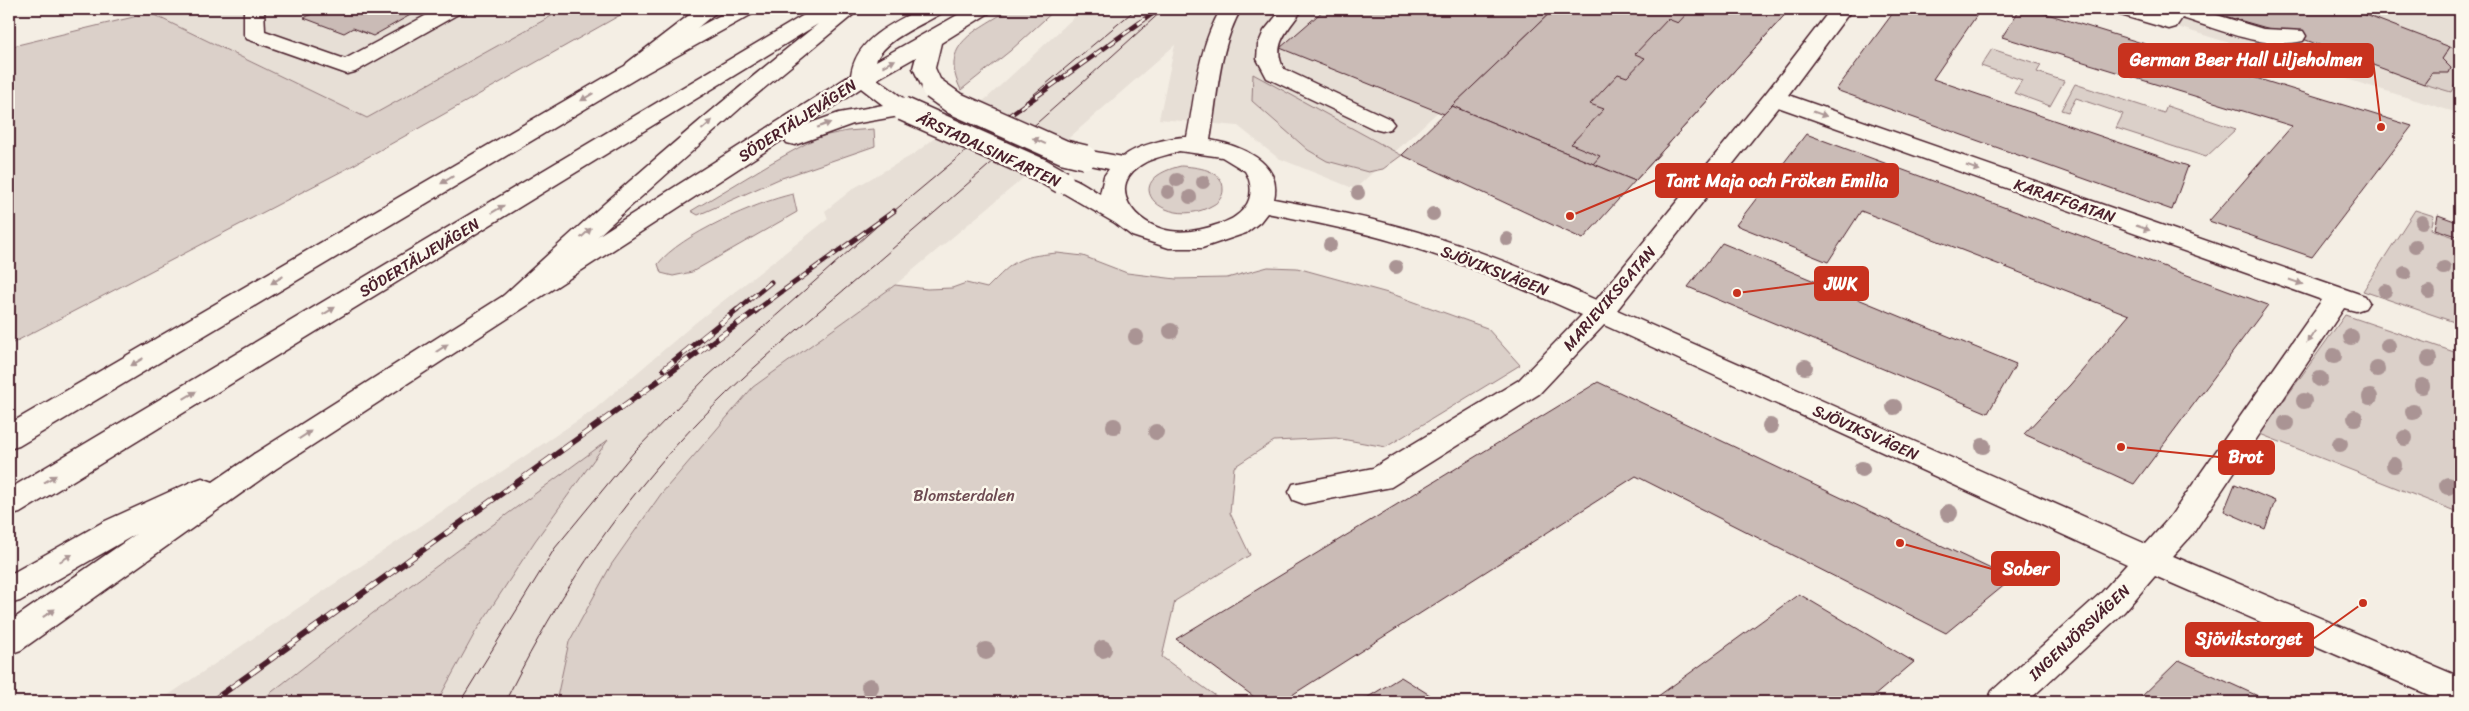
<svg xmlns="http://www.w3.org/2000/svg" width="2469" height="711" font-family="Sriracha,sans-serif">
<rect width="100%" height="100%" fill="#f4eee4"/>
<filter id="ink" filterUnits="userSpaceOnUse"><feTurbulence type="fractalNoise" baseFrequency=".02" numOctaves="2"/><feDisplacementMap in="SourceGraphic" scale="10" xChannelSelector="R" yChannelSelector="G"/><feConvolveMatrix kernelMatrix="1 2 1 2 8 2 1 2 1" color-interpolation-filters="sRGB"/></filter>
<g filter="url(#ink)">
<!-- built -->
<g fill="#e7dfd6">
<path d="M158 9H564L367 119 150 13Z"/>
<path d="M1083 9H1578L1471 108 1443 107 1355 189 1278 158 1238 126 1159 119 1175 45 1014 186 895 285 753 387 569 642 556 702H437L476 631 535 541 606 442 373 613 259 702H158L595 409 695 323 828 219 825 211 854 188 914 154 987 98Z"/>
<path d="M2119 9H2460V113L2448 110Z"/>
</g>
<!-- green -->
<g fill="#dbd0c9" stroke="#92787a">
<path d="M564 9H631L348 168 9 345V47L150 13 367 118Z"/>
<path d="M1010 9H1056L1010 51 961 90C938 44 976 31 1010 9Z"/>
<path d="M2450 47 2460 51V76L2451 92 2424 84 2432 73 2449 72 2451 68 2442 59Z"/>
<path d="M1992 49 2041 65 2037 72 2064 81 2050 106 2014 93 2022 80 1981 66Z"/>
<path d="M1253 74 1401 155H1402L1383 169 1368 172 1327 161 1308 150 1252 101Z"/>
<path d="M2075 84 2164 113 2167 106 2236 129 2206 157 2116 128 2123 114 2076 98 2068 112 2061 110Z"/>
<path d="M874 129 875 146 779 179 698 215 691 211 771 163 818 137 847 131Z"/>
<path d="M1181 166C1196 167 1224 169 1223 190 1223 196 1219 202 1213 205 1168 232 1113 182 1181 166Z"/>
<path d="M793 194 797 212 692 272 673 276 661 273 658 264C680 235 757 202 793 194Z"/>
<path d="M2415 210 2434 216 2431 229 2460 239V324L2363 291Z"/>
<path d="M1057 253 1083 256 1127 273 1176 279 1227 278 1268 267 1297 268 1395 295 1487 328 1520 365 1386 447 1336 438 1274 441 1234 467 1230 513 1250 555 1175 601 1162 657 1224 702H556L569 642 611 565 661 494 753 387 895 285 927 289 952 288 966 283 987 288C1015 260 1016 257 1057 253Z"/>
<path d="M2345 315 2460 354V513L2260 434Z"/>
<path d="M608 440 535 541 476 631 437 702H259L373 613Z"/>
</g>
<!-- building -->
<g fill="#cabbb6" stroke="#4a1f2b">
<path d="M321 9H421L373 36 353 28 344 33 304 18Z"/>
<path d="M1325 9H1554L1444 114 1280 48Z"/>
<path d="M1554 9H1790L1635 181 1452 106Z"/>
<path d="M1691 9H1790L1635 181 1593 164 1600 156 1571 144 1604 109 1590 104 1618 74 1627 77 1645 58 1635 54 1668 19 1678 23Z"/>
<path d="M1896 9H1981L1933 79 2188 166 2172 210 1836 90Z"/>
<path d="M2020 9H2031L2412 126 2312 257 2209 221 2292 126 2002 37Z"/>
<path d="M2200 9H2350L2450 47 2442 59 2451 68 2449 73H2432L2424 84 2295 36Z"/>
<path d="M1452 106 1567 153 1635 181 1583 239 1402 155Z"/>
<path d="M1806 134 2052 225 2268 305 2134 484 2024 434 2070 385 2129 315 1861 211 1828 262 1736 225Z"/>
<path d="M2438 215 2460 223V237L2435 229Z"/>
<path d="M1722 243 2016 364 1988 413 1688 287Z"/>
<path d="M1598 382 2012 579 1946 633 1636 476 1281 702H1261L1176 639Z"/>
<path d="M2235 484 2275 501 2265 529 2224 511Z"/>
<path d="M1799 594 1914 662 1867 702H1650Z"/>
<path d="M2179 660 2271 702H2136Z"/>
<path d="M1401 677 1441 702H1360Z"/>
</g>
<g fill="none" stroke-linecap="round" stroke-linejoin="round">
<!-- minor casing -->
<g stroke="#4a1f2b" stroke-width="3">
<g id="minor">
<path d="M244 9H264L265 31 345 59 438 9H463L460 13 355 72 347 74 247 39 244 34Z"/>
<path d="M697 9H720L643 73 635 75 627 73 624 68 627 63Z"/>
<path d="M920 9H945L942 13C922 25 886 38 876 61L968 9H992L989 13 941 43 935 68 944 88 941 93 933 95 925 93 913 68 916 57 877 79 911 104 914 109 911 114 853 124 795 145 787 143 784 139 274 470 264 473 254 470 249 462 254 454 851 75C856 39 891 24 920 9ZM861 88 883 105 839 113 805 125Z"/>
<path d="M1221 9H1241C1218 50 1218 95 1210 140 1238 145 1283 161 1274 199 1322 208 1371 218 1418 232 1479 250 1538 274 1596 300L1766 93 1831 9H1852L1788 95 2365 296 2369 302 2365 308 2356 311 2344 308 2192 535 2173 556 2460 677V702H2445L2155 576 2124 612 2027 702H1987L1992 691 2102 592 2127 564 1604 325 1539 394 1391 487 1304 504 1293 500 1289 492 1293 484 1373 468 1519 380 1582 315C1523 289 1463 262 1401 244 1357 230 1311 222 1267 213L1260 222 1246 233 1202 248H1169L1132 236 1115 223 1053 187 1050 182 1053 177C1071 172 1085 185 1100 194L1104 176 1109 169 1077 162 1073 157 1077 152 1085 150 1123 157C1135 146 1170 137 1187 137 1196 93 1197 49 1221 9ZM1778 107 2322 300 2170 517 2146 544 1617 310ZM1179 151 1222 157 1245 171C1252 182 1253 197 1245 207 1238 217 1227 222 1216 225 1202 230 1186 233 1171 231 1135 226 1102 185 1146 162 1156 157 1168 155 1179 151Z"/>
<path d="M1282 9H1303C1290 28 1270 44 1284 69L1390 119 1394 124 1390 129 1382 131 1374 129 1267 78 1257 59 1258 45 1264 31Z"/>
<path d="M2111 9H2143L2163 15 2166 9H2197L2263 29 2303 31 2306 36 2303 41C2263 50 2219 29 2182 18L2176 27 2169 29 2114 13Z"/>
</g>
</g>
<!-- major casing -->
<g stroke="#4a1f2b" stroke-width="3">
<g id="major">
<path d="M732 9H757L754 13 637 78 19 446 9 449V424L621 68Z"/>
<path d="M814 9H860L745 104 612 223 521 308 512 311 503 308 499 302 503 296C605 201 709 110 818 24L20 513 9 516V489Z"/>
<path d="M264 451 274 454 279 462 274 470 21 650 9 654V622L136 534 20 601 9 604V575L103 522 191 482 202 478 213 482 254 454Z"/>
</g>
</g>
<!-- minor -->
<use href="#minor" fill="#fbf7ec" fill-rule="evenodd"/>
<!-- major -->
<use href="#major" fill="#fbf7ec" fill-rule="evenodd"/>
<!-- tram -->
<g stroke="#4a1f2b" stroke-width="1">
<path d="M460 702 555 548 634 452 708 376 894 211 1136 9"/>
<path d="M505 702C548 614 599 534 664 459 727 386 803 325 877 262 974 179 1070 95 1164 9"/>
</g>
<!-- rail-far1 casing -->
<g stroke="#4a1f2b" stroke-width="5">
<g id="rail-far1">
<path d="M1006 118 1159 9"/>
<path d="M736 311 771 282"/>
<path d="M755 311 894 211"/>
</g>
</g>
<!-- rail casing -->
<g stroke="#4a1f2b" stroke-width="6">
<g id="rail">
<path d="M664 369 737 310"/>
<path d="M211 702 757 310"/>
</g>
</g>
<!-- rail-far1 -->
<use href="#rail-far1" stroke="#fbf7ec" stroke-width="3" stroke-dasharray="9" stroke-linecap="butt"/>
<!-- rail -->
<use href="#rail" stroke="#fbf7ec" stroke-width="4.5" stroke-dasharray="12" stroke-linecap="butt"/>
<!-- minor-bridge casing -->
<g stroke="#4a1f2b" stroke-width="26" stroke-linecap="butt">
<g id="minor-bridge">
<path d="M933 88 954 103 1064 152 1085 157"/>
<path d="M903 109 1041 170 1062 182"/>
</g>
</g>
<!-- minor-bridge -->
<use href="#minor-bridge" stroke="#fbf7ec" stroke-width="23"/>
</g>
<!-- trees -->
<g fill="#aa9494">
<circle cx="1177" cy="180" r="7"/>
<circle cx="1203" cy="182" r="7"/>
<circle cx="1168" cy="192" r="7"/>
<circle cx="1358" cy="193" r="7"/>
<circle cx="1190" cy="197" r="7"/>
<circle cx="1433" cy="214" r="7"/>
<circle cx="2422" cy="222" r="7"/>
<circle cx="1507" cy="239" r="7"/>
<circle cx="1330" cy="245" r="7"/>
<circle cx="2415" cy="246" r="7"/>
<circle cx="1396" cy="267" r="7"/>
<circle cx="2444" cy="268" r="7"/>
<circle cx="2405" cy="273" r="7"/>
<circle cx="2385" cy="291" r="7"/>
<circle cx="2429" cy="292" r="7"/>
<circle cx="1171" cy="331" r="8"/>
<circle cx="1136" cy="337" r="8"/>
<circle cx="2351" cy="337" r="8"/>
<circle cx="2388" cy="346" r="8"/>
<circle cx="2334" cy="356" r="8"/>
<circle cx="2429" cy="359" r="8"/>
<circle cx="1805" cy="367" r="8"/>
<circle cx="2377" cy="369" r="8"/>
<circle cx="2320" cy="379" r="8"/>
<circle cx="2422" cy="386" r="8"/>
<circle cx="2370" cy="397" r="8"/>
<circle cx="2304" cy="401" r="8"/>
<circle cx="1894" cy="407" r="8"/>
<circle cx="2413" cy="412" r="8"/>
<circle cx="2355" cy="418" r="8"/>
<circle cx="2286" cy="423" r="8"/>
<circle cx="1114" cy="426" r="8"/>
<circle cx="1770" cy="426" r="8"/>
<circle cx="1156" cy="432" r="8"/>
<circle cx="2405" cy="438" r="8"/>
<circle cx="2340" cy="444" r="8"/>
<circle cx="1983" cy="446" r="8"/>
<circle cx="2394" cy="465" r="8"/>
<circle cx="1862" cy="469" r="8"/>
<circle cx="2448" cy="486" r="9"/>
<circle cx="1949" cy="513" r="9"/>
<circle cx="1103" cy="649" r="9"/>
<circle cx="986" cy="651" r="9"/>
<circle cx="870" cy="687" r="9"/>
</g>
<!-- one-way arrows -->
<defs><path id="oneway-solid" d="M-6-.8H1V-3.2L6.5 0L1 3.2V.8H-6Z" transform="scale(1.25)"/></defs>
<g fill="#ab9695">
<use href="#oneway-solid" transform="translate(889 63) rotate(-28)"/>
<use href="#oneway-solid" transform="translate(587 97) rotate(149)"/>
<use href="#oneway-solid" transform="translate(1820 114) rotate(19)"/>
<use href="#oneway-solid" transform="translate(707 125) rotate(-42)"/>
<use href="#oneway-solid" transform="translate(824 125) rotate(-21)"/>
<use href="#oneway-solid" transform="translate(1039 141) rotate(-156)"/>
<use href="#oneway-solid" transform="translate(1973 168) rotate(19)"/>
<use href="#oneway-solid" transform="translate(447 180) rotate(149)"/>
<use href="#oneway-solid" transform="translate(498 209) rotate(-31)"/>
<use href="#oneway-solid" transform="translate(2143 228) rotate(19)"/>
<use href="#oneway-solid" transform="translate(586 233) rotate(-43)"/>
<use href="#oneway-solid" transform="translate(277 280) rotate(149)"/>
<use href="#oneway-solid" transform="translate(2296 282) rotate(19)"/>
<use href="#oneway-solid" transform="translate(329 311) rotate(-31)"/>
<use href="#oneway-solid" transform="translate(2311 337) rotate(124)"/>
<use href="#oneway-solid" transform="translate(442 348) rotate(-33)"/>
<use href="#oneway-solid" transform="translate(137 362) rotate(149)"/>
<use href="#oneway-solid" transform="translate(190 395) rotate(-31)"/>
<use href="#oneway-solid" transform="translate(305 435) rotate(-33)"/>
<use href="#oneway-solid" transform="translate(50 479) rotate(-31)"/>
<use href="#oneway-solid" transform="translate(66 558) rotate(-30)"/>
<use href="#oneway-solid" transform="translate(49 613) rotate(-34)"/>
</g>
</g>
<g text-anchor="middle" stroke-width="5" stroke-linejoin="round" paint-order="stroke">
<!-- street labels -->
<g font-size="16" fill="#4a1f2b" stroke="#fbf7ec">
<text transform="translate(797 120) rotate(-33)" y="6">SÖDERTÄLJEVÄGEN</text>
<text transform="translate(989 149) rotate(25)" y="6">ÅRSTADALSINFARTEN</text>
<text transform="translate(2065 200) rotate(19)" y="6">KARAFFGATAN</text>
<text transform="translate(419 257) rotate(-31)" y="6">SÖDERTÄLJEVÄGEN</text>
<text transform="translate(1495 270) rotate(21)" y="6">SJÖVIKSVÄGEN</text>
<text transform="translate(1609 298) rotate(-49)" y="6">MARIEVIKSGATAN</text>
<text transform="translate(1866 432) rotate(24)" y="6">SJÖVIKSVÄGEN</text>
<text transform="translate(2079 632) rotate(-43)" y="6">INGENJÖRSVÄGEN</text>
</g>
<!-- park labels -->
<g font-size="16" fill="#6e4b52" stroke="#fbf7ec">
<text x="964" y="501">Blomsterdalen</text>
</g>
</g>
<!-- callouts -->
<path fill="none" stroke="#c8321e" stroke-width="2" d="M2381 127L2373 60M1570 216L1656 180M1737 293L1815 283M2121 447L2219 457M1900 543L1992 569M2363 603L2313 639"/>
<g fill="#c8321e" stroke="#fbf7ec" stroke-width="2">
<circle cx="2381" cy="127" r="5"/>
<circle cx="1570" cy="216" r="5"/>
<circle cx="1737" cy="293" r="5"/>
<circle cx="2121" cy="447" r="5"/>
<circle cx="1900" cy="543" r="5"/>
<circle cx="2363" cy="603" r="5"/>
</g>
<g fill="#c8321e" stroke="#c8321e" stroke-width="2">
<rect x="2119" y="44" width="254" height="33" rx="5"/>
<rect x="1656" y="164" width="242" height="33" rx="5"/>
<rect x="1815" y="267" width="53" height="33" rx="5"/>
<rect x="2219" y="441" width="55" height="33" rx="5"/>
<rect x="1992" y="552" width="67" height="33" rx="5"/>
<rect x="2186" y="623" width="127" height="33" rx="5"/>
</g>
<g font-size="18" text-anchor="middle" font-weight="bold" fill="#fff">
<text x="2246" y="66">German Beer Hall Liljeholmen</text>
<text x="1777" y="187">Tant Maja och Fröken Emilia</text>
<text x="1841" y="290">JWK</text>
<text x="2246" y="463">Brot</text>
<text x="2026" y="575">Sober</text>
<text x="2249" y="645">Sjövikstorget</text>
</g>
<!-- margin -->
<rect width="2469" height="711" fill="none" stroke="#fbf7ec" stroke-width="30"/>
<rect x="15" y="15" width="2439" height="681" fill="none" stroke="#4a1f2b" stroke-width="2" filter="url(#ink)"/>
</svg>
